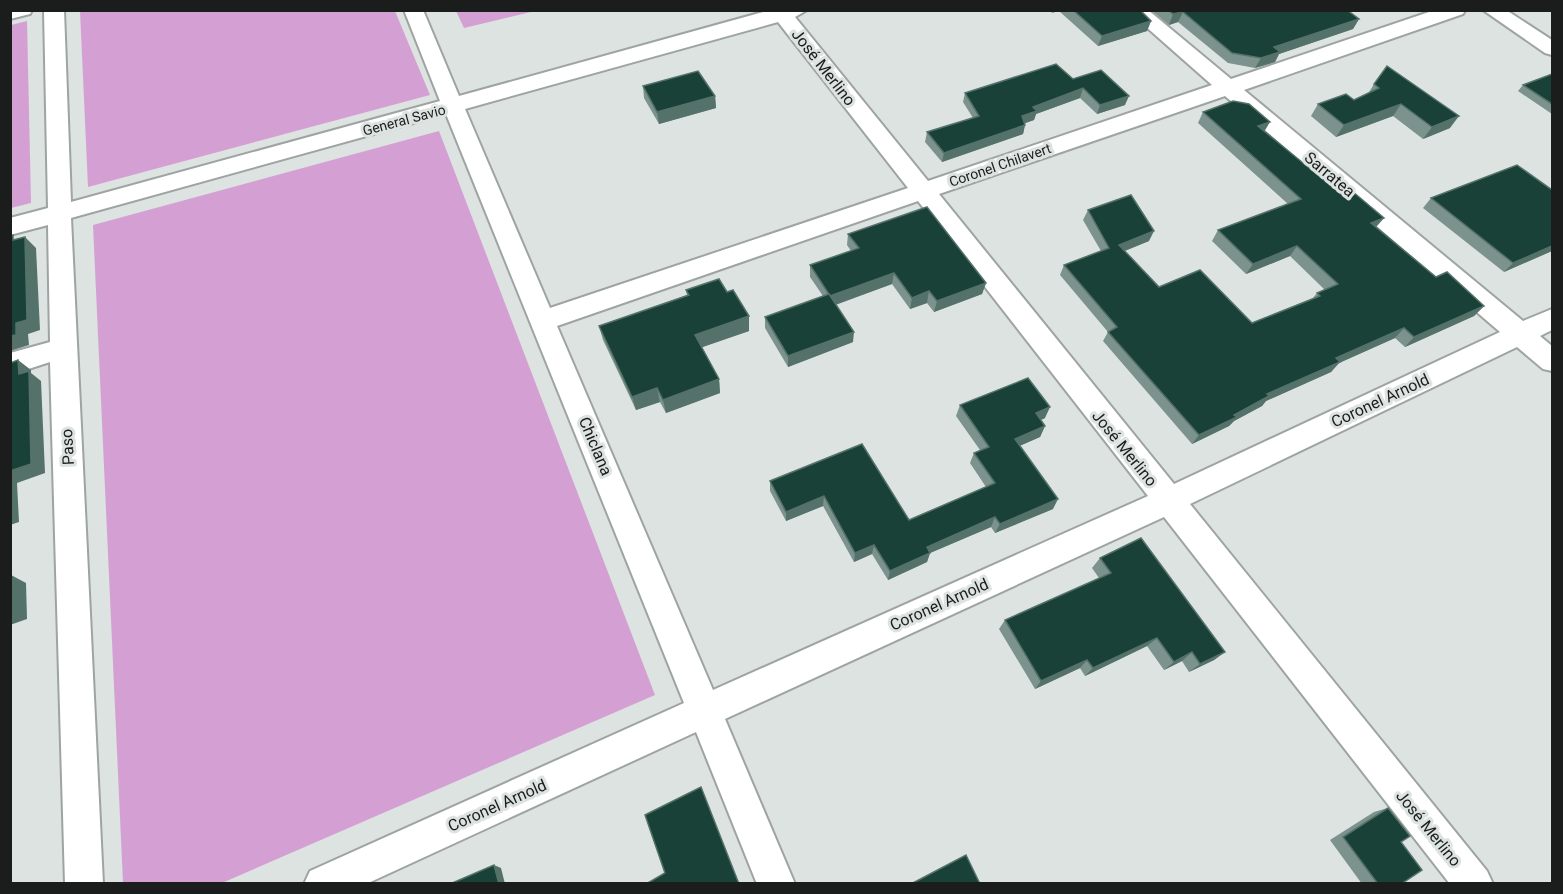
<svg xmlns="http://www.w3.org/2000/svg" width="1563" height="894" font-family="Roboto,sans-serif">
<rect width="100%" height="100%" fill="#dde3e1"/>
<!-- green -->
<g fill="#d4a0d3">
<path d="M80 11H395L430 95 88 187Z"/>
<path d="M456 11H535L464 28Z"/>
<path d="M27 21 31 203 11 208V25Z"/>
<path d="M439 131 655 695 222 883H123L93 225Z"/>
</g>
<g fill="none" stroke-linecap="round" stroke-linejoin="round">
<!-- street casing -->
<g stroke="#9ea4a2" stroke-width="4">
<g id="street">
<path d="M10 10H32L30 14 10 19Z"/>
<path d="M44 10H64L71 202 440 101 404 10H423L459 96 770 10H807L795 17 928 181 1212 85 1127 10H1148L1231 79 1435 10H1465L1463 14 1244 90 1523 321 1552 309V330L1540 336 1552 346V371L1543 369 1517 347 1190 504 1487 871 1493 884H1450L1164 517 725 719 795 884H757L696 732 366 884H304L310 871 684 703 446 114 71 218 103 884H65L50 362 10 375V353L50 342 48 225 10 235V218L48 208ZM778 22 908 188 550 308 465 109ZM1225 96 1500 332 1174 484 939 194ZM918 201 1148 496 713 690 557 326Z"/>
<path d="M1483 10H1506L1552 40V55L1545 53Z"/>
</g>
</g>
<!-- street -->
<use href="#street" fill="#fff" fill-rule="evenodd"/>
</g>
<!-- wall -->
<g fill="#7c928c">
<path d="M1050 10H1140L1151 21 1147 31 1098 46 1059 11 1052 13Z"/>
<path d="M1151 10H1347L1359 19 1353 29 1279 54 1275 62 1255 68 1228 63 1178 22 1169 25Z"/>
<path d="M1552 74V114L1518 91 1523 85Z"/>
<path d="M1073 79 1125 105 1097 114 1080 98 1036 114 1034 120 1025 123V125L1023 134 942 162 925 142 927 132 973 118 963 102 965 93Z"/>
<path d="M1374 84 1450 128 1423 139 1393 116 1336 137 1311 116 1318 104 1354 100 1368 94Z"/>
<path d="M643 86 715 96 716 108 659 124 644 98Z"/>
<path d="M1203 112 1264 131 1342 195 1384 218 1376 227 1436 277 1484 306 1474 316 1405 347 1395 338 1339 363 1331 372 1266 401 1262 406 1234 421 1229 426 1192 444 1103 341 1108 332 1060 275 1064 265 1101 251 1083 220 1088 210 1149 241 1125 251 1159 287 1252 323 1313 298 1317 293 1325 290 1290 256 1246 274 1212 241 1218 230 1288 204 1198 123Z"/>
<path d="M1552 190V251L1504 272 1423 208 1431 198Z"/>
<path d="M848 234 986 283 982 294 934 312 927 303 910 309 892 284 836 304 853 342 788 367 765 328V317L823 296 810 277V265L851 251 847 245Z"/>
<path d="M686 290 749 331 702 347 719 379 720 393 666 413 660 402 636 410 603 340 599 326 687 295Z"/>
<path d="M960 405 1045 418 1041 420 1045 426 1040 437 1019 446 1053 509 995 533 991 527 930 553 927 562 888 580 872 554 854 562 823 506 786 521 770 491V481L909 520 986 487 970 463 974 453 980 450 956 416Z"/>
<path d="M1100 558 1225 652 1214 660 1189 672 1182 661 1164 670 1147 646 1085 676 1080 668 1035 689 999 629 1005 620 1099 578 1092 568Z"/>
<path d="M1388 808 1401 884H1362L1330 840 1374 812Z"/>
</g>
<!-- shaded-wall -->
<g fill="#54726a">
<path d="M1183 12 1178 22 1169 25 1173 14Z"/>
<path d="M1359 19 1353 29 1279 54 1275 62 1255 68 1261 58 1274 47Z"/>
<path d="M1151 21 1147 31 1098 46 1102 36Z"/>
<path d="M1083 88 1080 98 1036 114 1034 120 1020 125 1022 116 1033 107Z"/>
<path d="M715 96 716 108 659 124 657 112Z"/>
<path d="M1129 96 1125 105 1097 114 1100 105Z"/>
<path d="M1401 104 1393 116 1336 137 1344 125Z"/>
<path d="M1459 116 1450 128 1423 139 1432 127Z"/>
<path d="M1270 122 1264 132 1258 126Z"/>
<path d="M1025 125 1023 134 942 162 944 153Z"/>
<path d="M1384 218 1375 228 1371 223Z"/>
<path d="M1154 231 1149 241 1114 255 1119 245Z"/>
<path d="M25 237 36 248 40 330 28 334 29 345 10 351V336L16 323Z"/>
<path d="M1297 246 1290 256 1246 274 1253 264Z"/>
<path d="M1552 246V251L1504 272 1513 263Z"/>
<path d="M894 273 892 284 830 307V296Z"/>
<path d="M986 283 982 294 934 312 937 301Z"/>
<path d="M929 291 927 303 910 309 912 298Z"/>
<path d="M1484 306 1474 316 1405 347 1414 337Z"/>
<path d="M749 316V331L697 349 695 335Z"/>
<path d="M1404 328 1395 338 1339 363 1331 372 1266 401 1262 406 1234 421 1229 426 1192 444 1199 435 1234 415 1267 394 1336 358Z"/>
<path d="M854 332 853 342 788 367V356Z"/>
<path d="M18 360 31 370V373L41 381 45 473 17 483 19 522 10 525V471L19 374Z"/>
<path d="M719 379 720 393 666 413 663 400Z"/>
<path d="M657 388 660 402 636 410 632 397Z"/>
<path d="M1050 407 1045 418 1031 424 1036 413Z"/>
<path d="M1045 426 1040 437 1010 450 1015 439Z"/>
<path d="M824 496 823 506 786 521V512Z"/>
<path d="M1058 499 1053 509 995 533 1000 524Z"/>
<path d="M995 517 991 527 923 556 927 547Z"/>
<path d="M874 545 872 554 854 562 855 553Z"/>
<path d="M930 553 927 562 888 580 890 571Z"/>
<path d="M11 575 26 583 27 619 10 625Z"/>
<path d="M1157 638 1147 646 1085 676 1093 668Z"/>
<path d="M1192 652 1182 661 1164 670 1174 662Z"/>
<path d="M1225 652 1214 660 1189 672 1200 664Z"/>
<path d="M1087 660 1080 668 1035 689 1041 681Z"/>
<path d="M494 865 501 868 505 884H499Z"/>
</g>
<!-- building -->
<g fill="#1a4137" stroke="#54726a" stroke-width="1.5">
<path d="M1073 10H1140L1151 21 1102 36Z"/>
<path d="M1168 10H1347L1359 19 1274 47 1280 52 1261 58 1232 53 1183 12 1173 14Z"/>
<path d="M1056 64 1073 79 1101 70 1129 96 1100 105 1083 88 1033 107 1037 111 1022 116 1025 125 944 153 927 132 979 116 965 93Z"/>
<path d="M1387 66 1459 116 1432 127 1401 104 1344 125 1318 104 1346 94 1354 100 1379 88 1374 84Z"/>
<path d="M698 71 715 96 657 112 643 86Z"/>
<path d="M1552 74V104L1523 85Z"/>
<path d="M1233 101 1249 104 1270 122 1258 126 1342 195 1352 191 1384 218 1371 223 1436 277 1447 272 1484 306 1414 337 1404 328 1336 358 1340 362 1267 394 1269 396 1234 415 1237 417 1199 435 1108 332 1117 327 1064 265 1109 248 1088 210 1131 195 1154 231 1119 245 1159 287 1200 270 1252 323 1320 296 1317 293 1338 284 1297 246 1253 264 1218 230 1301 199 1203 112Z"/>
<path d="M1517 165 1552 190V246L1513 263 1431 198Z"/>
<path d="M927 207 986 283 937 301 929 291 912 298 894 273 830 296 810 265 859 248 848 234Z"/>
<path d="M13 235V240L25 237 27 320 16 323V335L10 336V236Z"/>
<path d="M719 279 727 292 733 290 749 316 695 335 719 379 663 400 657 388 632 397 599 326 689 295 686 290Z"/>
<path d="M829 294 854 332 788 356 765 317Z"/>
<path d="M18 360 19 374 29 371 31 464 10 471V363Z"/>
<path d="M1028 378 1050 407 1036 413 1045 426 1015 439 1058 499 1000 524 995 517 927 547 930 553 890 571 874 545 855 553 824 496 786 512 770 481 862 444 909 520 995 483 974 453 989 447 960 405Z"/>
<path d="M1141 538 1225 652 1200 664 1192 652 1174 662 1157 638 1093 668 1087 660 1041 681 1005 620 1111 573 1100 558Z"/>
<path d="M10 575H11L12 612H10Z"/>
<path d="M701 787 739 884H646L665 873 645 815Z"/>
<path d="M1388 808 1410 836 1401 842 1422 870 1401 884H1378L1343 837Z"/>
<path d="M966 855 980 884H911Z"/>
<path d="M494 865 499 884H450Z"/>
</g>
<g text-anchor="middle" stroke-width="6" stroke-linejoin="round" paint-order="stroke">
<!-- far-street labels -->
<g font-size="14" fill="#1b1d1c" stroke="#dde3e1">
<text transform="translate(404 120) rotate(-15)" y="5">General Savio</text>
<text transform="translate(1000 165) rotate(-19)" y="5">Coronel Chilavert</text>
</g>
<!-- street labels -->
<g font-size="16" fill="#1b1d1c" stroke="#dde3e1">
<text transform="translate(824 67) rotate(52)" y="6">José Merlino</text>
<text transform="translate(1330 174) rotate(40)" y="6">Sarratea</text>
<text transform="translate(1380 400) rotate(-25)" y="6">Coronel Arnold</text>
<text transform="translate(596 446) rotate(67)" y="6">Chiclana</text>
<text transform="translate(67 447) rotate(-93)" y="6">Paso</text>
<text transform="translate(1125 448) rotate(51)" y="6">José Merlino</text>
<text transform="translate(939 604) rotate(-24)" y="6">Coronel Arnold</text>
<text transform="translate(497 805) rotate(-24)" y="6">Coronel Arnold</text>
<text transform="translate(1429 828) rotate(51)" y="6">José Merlino</text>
</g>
</g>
<!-- border -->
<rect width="1563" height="894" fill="none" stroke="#1b1d1c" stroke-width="24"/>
</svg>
